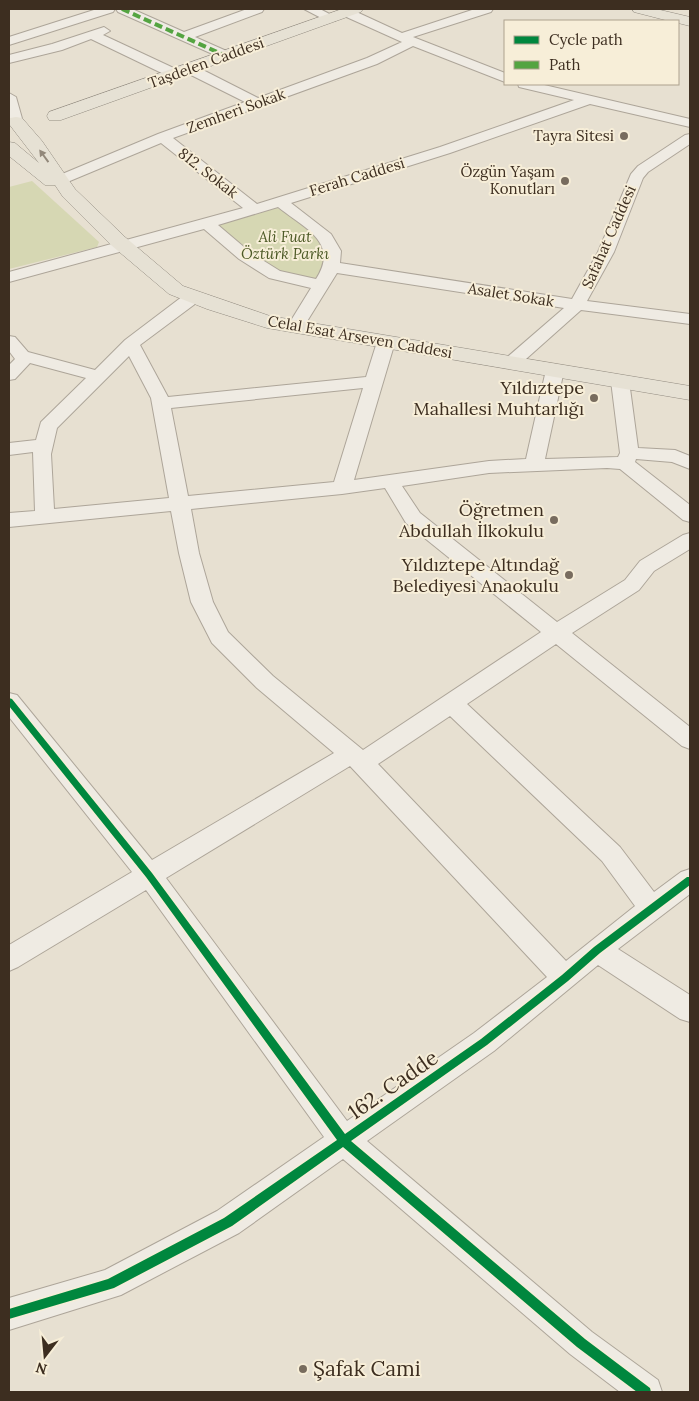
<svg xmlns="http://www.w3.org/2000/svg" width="699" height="1401" font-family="Lora,serif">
<rect width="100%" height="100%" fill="#e7e0d1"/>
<!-- green -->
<g fill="#d6d7b3">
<path d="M32 181 99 242 97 247 9 269V187Z"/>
<path d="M277 208 283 210 325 244 328 252 317 281 272 270 218 225Z"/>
</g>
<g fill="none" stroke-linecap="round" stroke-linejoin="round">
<!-- minor casing -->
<g stroke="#ada599" stroke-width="2">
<g id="minor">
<path d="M97 9H115L113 12 9 45V37Z"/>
<path d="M116 9H132L184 32 247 9H264L262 12 195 37 231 53 232 56 226 60 118 12Z"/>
<path d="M304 9H320L337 18 335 21H327Z"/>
<path d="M342 9H350L402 33 475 9H493L491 12 413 37 505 73V82L413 46 377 64 173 138 257 204 440 147 574 100 519 87 518 84H540L690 119V127L590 104 450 153 291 203 331 234 341 251 340 263 572 299 598 252 631 174 638 166 685 135 690 134V144L648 172 643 178 614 252 587 301 690 314V324L581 310 517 367 511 368 505 367 502 363 505 359 564 308 337 273 301 331H289L287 327 311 288 269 278 239 259 204 229 9 282V272L243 208 161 143 65 183H55L53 180 55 177 158 134 245 102 185 72 183 69 185 66H195L258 98 367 58 402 42 342 15 340 12ZM278 207C304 228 340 242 316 279L280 271 251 253 218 225Z"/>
<path d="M104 27 110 31 103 35 180 71 182 74 175 78 170 77 91 39 62 50 9 63V55L52 44Z"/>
<path d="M9 93 16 97 23 122 21 125 16 126 9 122Z"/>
<path d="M193 292 199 293 201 297 199 301 140 345 168 397 366 377 377 342 380 338 386 337 392 338 395 342 354 480 489 461 526 459 546 370 549 366 555 365 561 366 564 370 545 459 618 457 620 453 611 381 614 377 620 376 626 377 629 381 638 448 675 450 690 456V469L672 462 636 459 635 462 690 505V522L683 520 620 469 607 468 489 473 402 486 420 513 557 622 625 580 640 561 683 535 690 533V549L654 571 639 590 572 633 690 727V749L682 746 556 644 467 704 620 847 654 892 681 872 690 869V894L618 949 690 995V1022L680 1019 598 965 494 1051 367 1141 592 1332 658 1380 662 1392H620L570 1354 343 1159 239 1233 121 1295 9 1330V1298L105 1270 217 1211 324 1137 146 890 18 967 9 971V945L132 872 9 717V693L17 695 152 860 334 753 257 688 212 643 191 602 179 553 171 511 9 527V513L35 511 33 452 9 455V443L36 440 41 422 86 378 30 363 15 379 9 380V365L15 359 9 351V336L15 337 28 352 95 370 125 340 187 293ZM129 356 151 398 169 498 54 509 51 454 57 428ZM363 388 334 482 188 496 171 408ZM385 488 406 523 541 632 363 750 273 676 228 632 213 602 199 553 191 509 342 494ZM450 716 602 861 635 906 566 961 378 764ZM350 766 547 977 474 1033 347 1121 166 878Z"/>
</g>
</g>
<!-- major casing -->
<g stroke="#928b80" stroke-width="1">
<g id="major">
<path d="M342 9H363L361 12 61 120H49L47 116 49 112Z"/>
<path d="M632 9H656L690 17V26L678 23V21H669L634 12Z"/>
<path d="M16 117 22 118 42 141 75 189 125 237 183 286 270 316 690 386V400L267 328 207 309 169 294 111 245 63 197 55 185H45L9 156V142L15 143 39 163 9 124 10 118Z"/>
</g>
</g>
<!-- minor -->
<use href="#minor" fill="#efebe3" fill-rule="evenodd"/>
<!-- major -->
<use href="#major" fill="#e6e1d4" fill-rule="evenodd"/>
<!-- quiet -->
<path stroke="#54a441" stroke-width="4" stroke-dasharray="8 4" stroke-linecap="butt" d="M122 9 226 56"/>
<!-- cycleway casing -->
<g stroke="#f7eed8" stroke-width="3">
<path id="cycleway" d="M9 698 12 699 152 873 345 1134 481 1039 562 975 594 947 687 877H690V885L600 953 568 981 487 1045 351 1141 585 1339 650 1388 651 1392H637L577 1347 343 1147 232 1226 114 1288 9 1319V1309L108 1279 224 1218 337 1140 146 877 9 706Z"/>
</g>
<!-- cycleway -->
<use href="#cycleway" fill="#00873e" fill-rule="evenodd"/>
</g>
<!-- one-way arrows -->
<defs><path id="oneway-solid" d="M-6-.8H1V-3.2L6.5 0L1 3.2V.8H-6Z" transform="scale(1.25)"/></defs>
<use fill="#92887a" href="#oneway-solid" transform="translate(44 156) rotate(-126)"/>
<!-- markers -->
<g fill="#786c5e" stroke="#f7eed8" stroke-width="2">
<circle cx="624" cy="136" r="5"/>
<circle cx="565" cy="181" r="5"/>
<circle cx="594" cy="398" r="5"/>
<circle cx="554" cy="520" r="5"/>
<circle cx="569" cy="575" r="5"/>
<circle cx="303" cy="1369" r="5"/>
</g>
<g text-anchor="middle" stroke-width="4" stroke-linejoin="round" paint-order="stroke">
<!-- far-street labels -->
<g font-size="15" fill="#3d2e20" stroke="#f7eed8">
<text transform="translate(206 63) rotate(-20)" y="5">Taşdelen Caddesi</text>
<text transform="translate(236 111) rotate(-20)" y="5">Zemheri Sokak</text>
<text transform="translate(208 173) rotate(38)" y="5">812. Sokak</text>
<text transform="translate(357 177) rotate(-17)" y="5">Ferah Caddesi</text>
<text transform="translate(609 237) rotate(-66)" y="5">Safahat Caddesi</text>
<text transform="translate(511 295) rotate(9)" y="5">Asalet Sokak</text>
<text transform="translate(360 337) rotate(10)" y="5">Celal Esat Arseven Caddesi</text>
</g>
<!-- far-poi labels -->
<g font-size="15" fill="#3d2e20" stroke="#f7eed8" text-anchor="end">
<text x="614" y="141">Tayra Sitesi</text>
<text x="555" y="177">Özgün Yaşam<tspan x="555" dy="17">Konutları</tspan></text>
</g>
<!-- far-park labels -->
<g font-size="15" font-style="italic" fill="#4d5a26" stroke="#f7eed8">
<text x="285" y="242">Ali Fuat<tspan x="285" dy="17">Öztürk Parkı</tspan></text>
</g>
<!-- poi labels -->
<g font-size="18" fill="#3d2e20" stroke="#f7eed8" text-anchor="end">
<text x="584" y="394">Yıldıztepe<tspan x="584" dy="21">Mahallesi Muhtarlığı</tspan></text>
<text x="544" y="516">Öğretmen<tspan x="544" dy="21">Abdullah İlkokulu</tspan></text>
<text x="559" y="571">Yıldıztepe Altındağ<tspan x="559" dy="21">Belediyesi Anaokulu</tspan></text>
</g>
<!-- near-street labels -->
<g font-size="21" fill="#3d2e20" stroke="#f7eed8">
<text transform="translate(393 1085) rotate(-35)" y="7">162. Cadde</text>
</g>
<!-- near-poi labels -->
<g font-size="21" fill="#3d2e20" stroke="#f7eed8" text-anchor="start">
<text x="313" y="1376">Şafak Cami</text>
</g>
</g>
<!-- border -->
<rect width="699" height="1401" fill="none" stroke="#3d2e20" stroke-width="20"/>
<!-- legend -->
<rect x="504" y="20" width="175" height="65" fill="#f7eed8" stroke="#ada18e"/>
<rect x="514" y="36" width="25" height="8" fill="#00873e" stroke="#ada18e"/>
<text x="549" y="45" font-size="15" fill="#3d2e20">Cycle path</text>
<rect x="514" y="61" width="25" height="8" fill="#54a441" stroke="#ada18e"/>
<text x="549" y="70" font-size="15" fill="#3d2e20">Path</text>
<!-- north arrow -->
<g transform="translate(45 1356) rotate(196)" stroke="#f7eed8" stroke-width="4" paint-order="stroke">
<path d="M0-4L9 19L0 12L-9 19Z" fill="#3d2e20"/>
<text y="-8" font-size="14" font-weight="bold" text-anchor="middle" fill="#3d2e20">N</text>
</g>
</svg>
